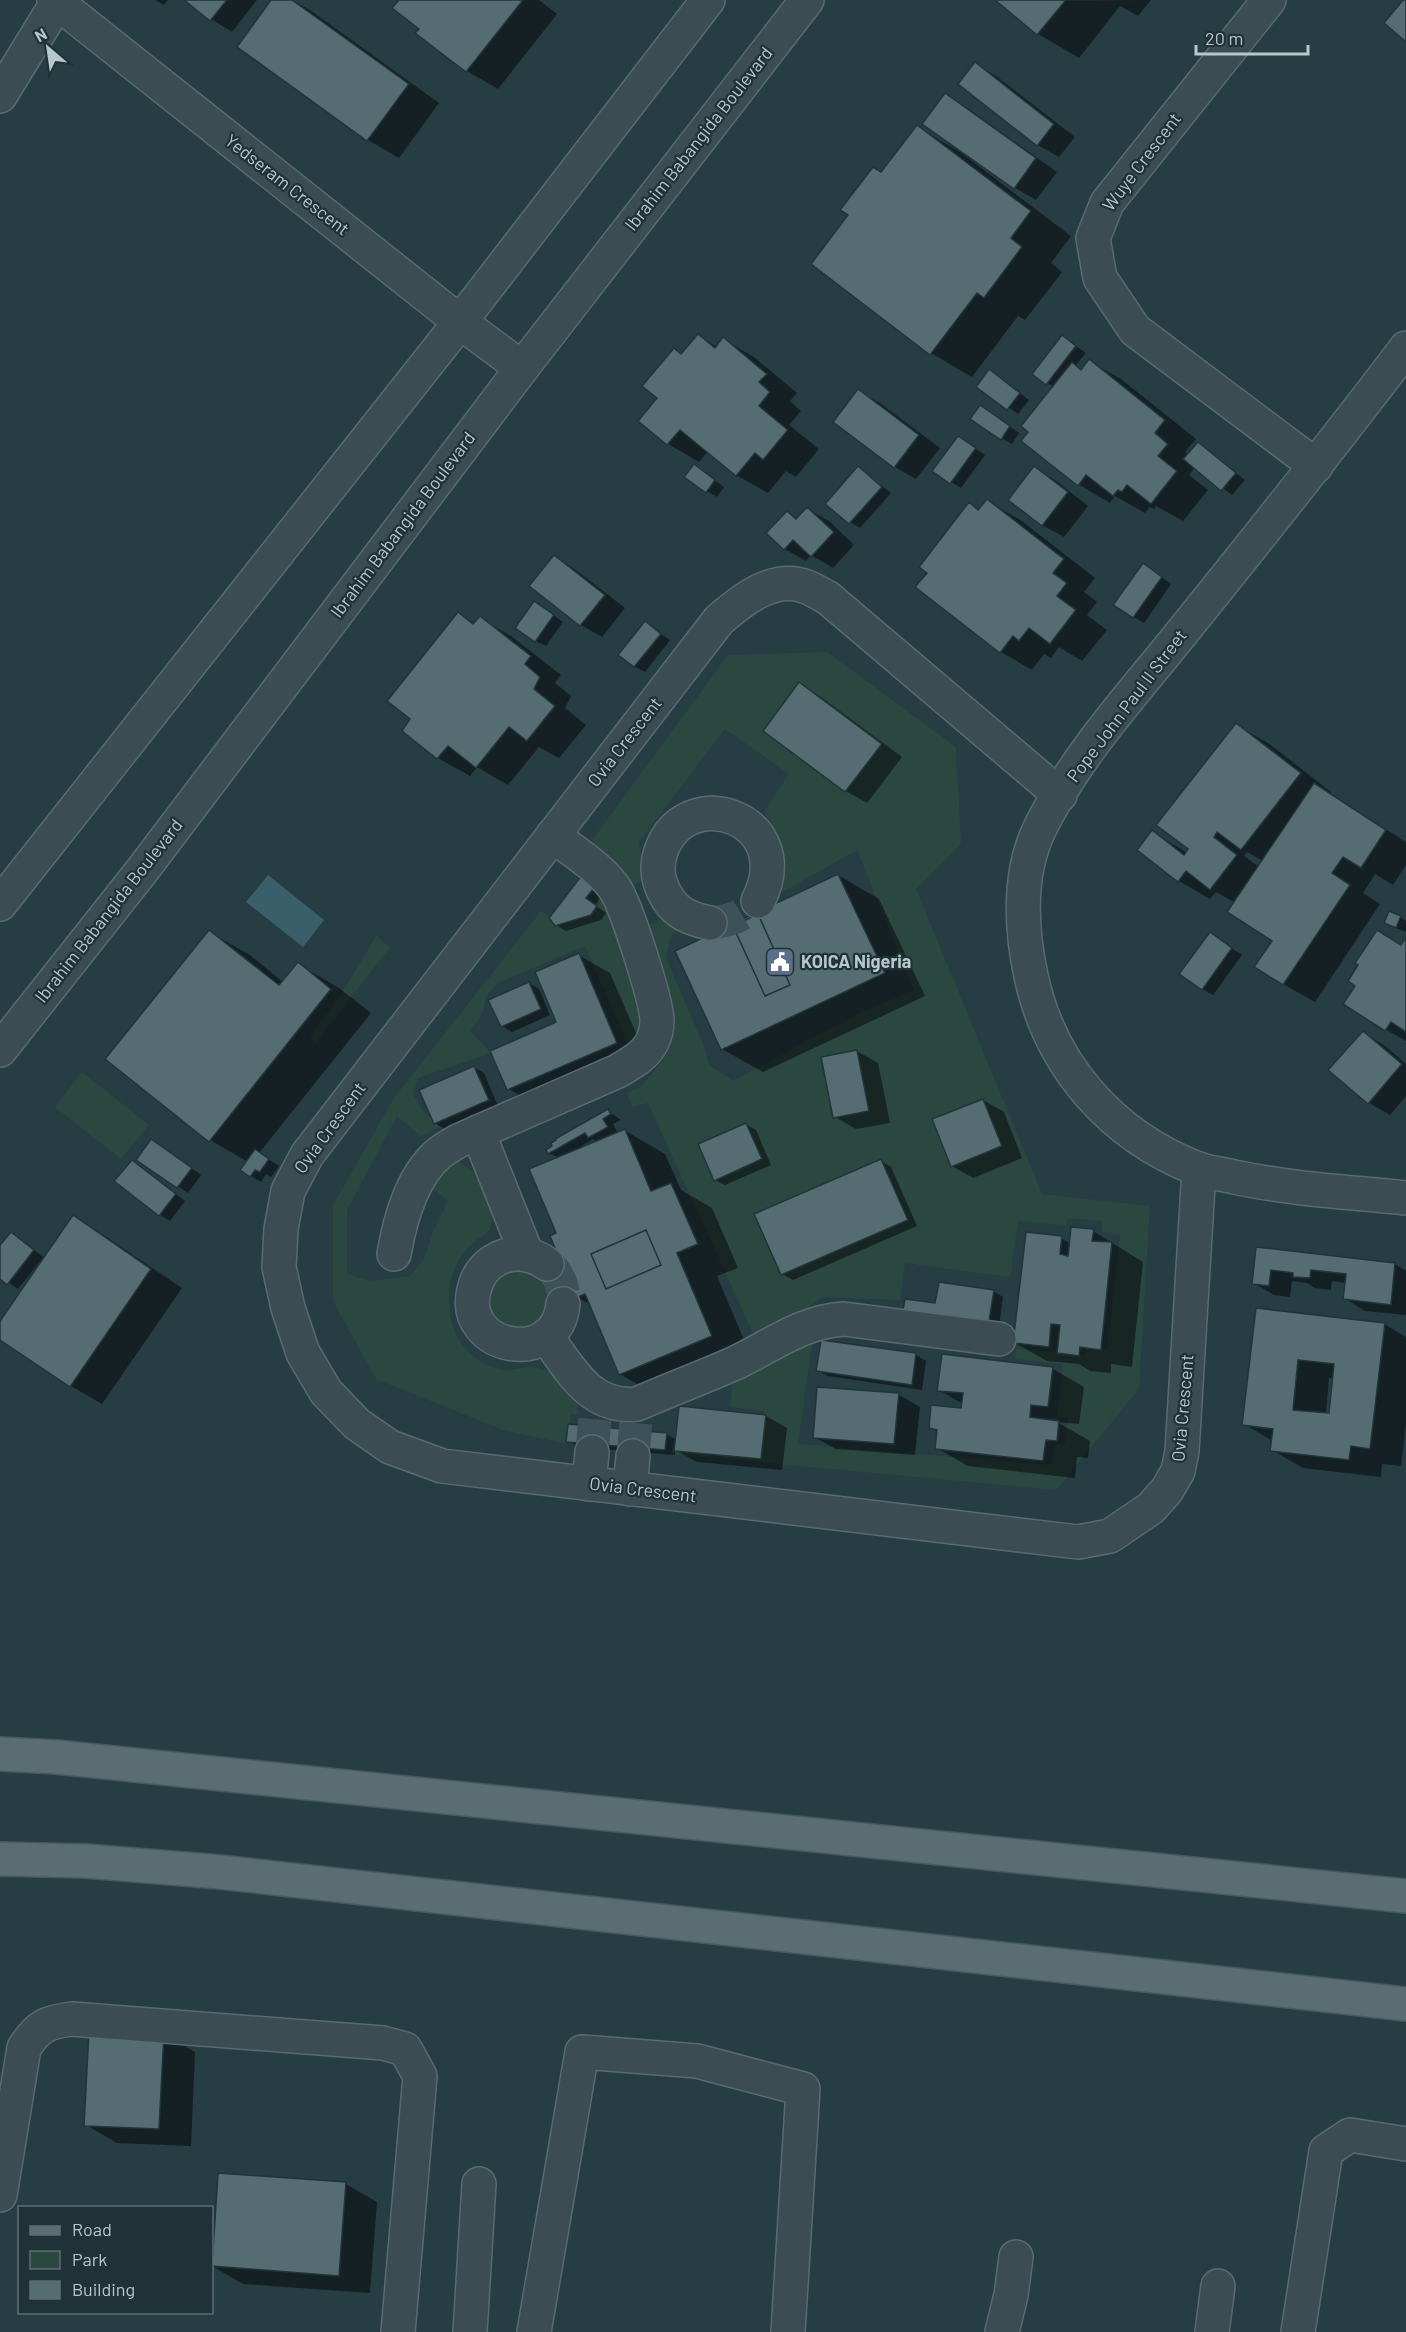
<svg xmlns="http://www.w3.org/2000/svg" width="1406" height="2332" font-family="Barlow,sans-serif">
<rect width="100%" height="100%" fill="#263d43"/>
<!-- green -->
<g fill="#2b4840" fill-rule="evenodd">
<path d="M827 652 956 747 961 844 916 889 1042 1194 1150 1206 1139 1389 1056 1490 671 1454 672 1446 759 1455 764 1411 730 1407 733 1376 813 1335 798 1444 1051 1465 1055 1445H1065L1068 1418 1057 1417 1063 1364 1015 1359 1016 1349 1085 1355 1086 1348 1107 1350 1120 1235 1102 1232V1221L1068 1218 1066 1225 1018 1221 1010 1277 905 1263 900 1300 823 1297 757 1342 648 1103 632 1107 627 1093 641 1087 664 1059 671 1044 669 1006 646 926 669 918 681 930 671 935 666 958 704 1046 709 1065 733 1081 857 1014 914 990 857 850 777 895 779 844 764 812 789 774 725 729 639 842 644 880 628 888 614 862 590 843 728 655ZM857 1050 869 1111 833 1118 822 1057ZM983 1099 1002 1146 951 1167 932 1119Z"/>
<path d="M596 883 610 896 644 1007 642 1031 629 1047 585 946 498 983 486 996 483 1013 470 1031 491 1053 418 1078 413 1094 422 1110 440 1127 421 1136 397 1116 347 1210V1274L369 1281 410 1276 424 1259 433 1231 448 1201 433 1189 453 1159C462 1164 471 1169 479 1177 487 1186 496 1217 490 1229 487 1235 478 1238 473 1243 449 1265 445 1293 452 1323 457 1346 479 1366 502 1370 511 1371 521 1367 530 1367 558 1368 577 1387 579 1415L571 1414 567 1444 503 1430 376 1379 333 1301V1205L394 1098 541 911 557 922 593 911 599 902 588 893Z"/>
<path d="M376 936 390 947 315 1044 310 1037 345 988Z"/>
<path d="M82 1072 149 1125 121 1159 55 1107Z"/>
<circle cx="518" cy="1299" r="30"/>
</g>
<!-- water -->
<path fill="#3a5f6a" d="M268 875 324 920 303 947 246 902Z"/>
<!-- shadow -->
<g fill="#0007" fill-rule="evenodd">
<path d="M155 0H168L164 5Z"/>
<path d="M186 0H257L232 32 211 19Z"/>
<path d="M273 0H292L310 10 439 103 399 158 368 140Z"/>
<path d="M401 0H539L557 14 498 89 467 71 421 29Z"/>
<path d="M1151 0 1138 16 1120 6 1079 58 1038 34 996 1Z"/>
<path d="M975 64 996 76 1075 137 1059 157 1038 145Z"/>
<path d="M945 95 966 107 1057 172 1036 200 1015 188 925 124Z"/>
<path d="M917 127 960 152 1071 236 1051 263 1062 272 1025 320 1018 316 972 377 931 353 882 174Z"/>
<path d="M699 336 717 347 724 339 755 358 797 393 790 401 801 411 789 425 819 449 796 477 786 471 768 493 736 475 708 451 699 462 668 444 640 421 659 398 674 350 683 355Z"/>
<path d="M1062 337 1086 353 1075 366 1083 370 1089 361 1121 379 1196 439 1185 452 1189 455 1198 444 1245 480 1232 495 1195 467 1189 475 1208 490 1183 521 1156 506 1154 509 1150 507 1145 513 1115 496 1110 503 1078 484 1030 431 1054 387 1047 383Z"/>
<path d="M990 371 1029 400 1018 414 978 386Z"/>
<path d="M859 391 880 403 940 448 916 479 895 467 835 422Z"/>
<path d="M990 413 1019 433 1012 444 1001 438Z"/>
<path d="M968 444 985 455 961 488 934 471Z"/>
<path d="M858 468 891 493 860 528 850 522Z"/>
<path d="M1034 468 1055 480 1088 506 1064 537 1042 525Z"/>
<path d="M704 472 724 487 717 497 707 491Z"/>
<path d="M987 501 1019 519 1095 578 1084 592 1097 602 1087 615 1107 630 1082 661 1059 647 1051 658 1044 654 1032 670 1001 652 929 573 970 504 980 510Z"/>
<path d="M807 509 829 521 854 545 833 568 811 555 806 561 785 549 787 512 798 519Z"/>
<path d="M554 557 576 570 625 608 602 637 581 625 532 586Z"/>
<path d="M1154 571 1171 584 1144 623 1134 617Z"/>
<path d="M545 609 563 622 546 646 536 641Z"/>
<path d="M458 614 475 624 480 618 511 636 561 675 555 683 571 696 565 708 586 725 559 758 539 747 508 785 477 767 470 776 438 758 404 730 412 719Z"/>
<path d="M645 623 670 640 645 672 634 666Z"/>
<path d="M800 684 821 697 902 757 867 803 846 791 765 731Z"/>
<path d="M1236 725 1268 743 1331 792 1330 794 1406 842V865L1393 885 1375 874 1363 893 1380 904 1315 1002 1283 984 1274 941 1236 903 1216 892 1210 899 1179 881 1139 850 1153 832 1187 853ZM1247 852 1263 861 1259 867 1244 856Z"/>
<path d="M838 875 879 899 925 996 763 1072 722 1049Z"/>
<path d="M582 877 603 894 595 905 606 913 601 920 566 931 556 925Z"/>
<path d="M1400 917 1406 921V932L1396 928Z"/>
<path d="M209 932 250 955 283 982 298 964 339 988 371 1013 259 1153 279 1166 271 1177 266 1174 261 1182 251 1176 248 1162 210 1140Z"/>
<path d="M1210 934 1242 955 1213 995 1202 989Z"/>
<path d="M1406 940V1041L1385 1029 1402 946Z"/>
<path d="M578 955 610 973 648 1061 540 1107 509 1089 558 1023Z"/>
<path d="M529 983 539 989 550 1015 512 1032 502 1026Z"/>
<path d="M1363 1033 1384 1045 1406 1064V1096L1390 1115 1369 1103 1331 1070Z"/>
<path d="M857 1051 878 1063 890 1123 856 1129 835 1117Z"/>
<path d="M474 1067 484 1073 498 1106 445 1129 435 1123Z"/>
<path d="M983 1100 1004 1112 1022 1158 973 1178 952 1166Z"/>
<path d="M608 1111 621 1120 613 1124 618 1133 624 1130 665 1154 681 1190 712 1208 738 1268 717 1276 752 1359 661 1398 620 1374 591 1305 577 1297 558 1234 559 1158 549 1153ZM593 1139 597 1142 583 1148 582 1146Z"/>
<path d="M746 1124 756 1130 771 1165 725 1185 715 1180Z"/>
<path d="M161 1147 201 1175 188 1193 138 1160Z"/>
<path d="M881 1161 891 1167 917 1226 793 1280 782 1274Z"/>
<path d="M132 1162 185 1201 170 1221 160 1215Z"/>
<path d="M74 1217 105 1236 182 1288 102 1404 71 1386 0 1338V1324L45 1259 43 1258 18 1289 0 1277V1248L11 1233 45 1258Z"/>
<path d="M1093 1231 1143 1262 1132 1367 1111 1364V1373L1090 1371 1079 1364 1047 1361 1015 1343 1061 1238 1071 1244Z"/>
<path d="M1257 1249 1395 1264 1406 1271V1315L1365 1311 1344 1298 1346 1283 1332 1281 1331 1290 1315 1288 1307 1283 1292 1281 1290 1297 1274 1295 1253 1283Z"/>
<path d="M993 1291 1003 1297 999 1326 915 1315 937 1305Z"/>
<path d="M1257 1310 1384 1324 1406 1337V1424L1401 1466 1382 1464 1381 1477 1303 1468 1272 1450 1273 1441 1244 1424ZM1329 1378H1334L1330 1415 1326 1414Z"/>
<path d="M916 1355 926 1361 922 1390 828 1376 818 1371Z"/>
<path d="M943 1356 1053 1369 1084 1387 1079 1424 1057 1422 1090 1441 1088 1458 1077 1457 1075 1478 968 1466 937 1448 938 1432 930 1427 963 1410V1404L939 1390Z"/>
<path d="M818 1388 899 1395 920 1407 915 1455 836 1449 814 1437Z"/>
<path d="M766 1416 787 1428 782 1470 697 1462 675 1450V1455L578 1447 568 1441 666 1434 677 1440Z"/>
<path d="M163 2034 195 2052 191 2146 117 2143 86 2125Z"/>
<path d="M220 2174 346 2184 377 2202 370 2293 243 2284 212 2266Z"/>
</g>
<!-- building -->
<g fill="#546c72" stroke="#21343a" stroke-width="1.5" fill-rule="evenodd">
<path d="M184 0H227L210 21Z"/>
<path d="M271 0H292L409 84 367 141 237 47Z"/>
<path d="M399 0H523L466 72 415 33 419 29 392 8Z"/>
<path d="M995 0H1066L1037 35Z"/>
<path d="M1403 0H1406V42L1384 23Z"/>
<path d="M975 62 1054 124 1037 146 958 84Z"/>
<path d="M945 93 1036 158 1014 189 922 124Z"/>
<path d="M917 125 1031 211 1011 238 1022 247 984 298 977 293 930 355 811 264 848 215 840 210 873 167 881 172Z"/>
<path d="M698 334 715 348 723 337 767 374 759 382 770 392 759 406 788 430 763 460 755 453 736 476 680 430 667 445 638 421 657 398 642 386 674 348 681 354Z"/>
<path d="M1062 335 1076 346 1046 385 1032 374Z"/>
<path d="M1089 359 1165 420 1155 433 1168 444 1158 456 1177 471 1151 504 1127 485 1122 492 1118 490 1113 496 1086 475 1078 486 1021 441 1028 432 1021 426 1072 362 1081 370Z"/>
<path d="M989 369 1020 393 1007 410 976 387Z"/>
<path d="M858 389 919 435 894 468 833 422Z"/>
<path d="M980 405 1010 426 1001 440 970 419Z"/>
<path d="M958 436 976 448 950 484 932 471Z"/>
<path d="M1198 442 1236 473 1221 491 1183 459Z"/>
<path d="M694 464 715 480 706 493 684 477Z"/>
<path d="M858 466 882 487 849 524 825 504Z"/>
<path d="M1034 466 1068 492 1042 526 1008 500Z"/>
<path d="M987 499 1064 559 1053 573 1067 583 1057 596 1076 610 1050 644 1029 628 1019 641 1013 636 1000 653 915 587 927 573 919 567 969 502 978 510Z"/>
<path d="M807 507 834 532 811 557 793 540 784 550 766 533 787 511 796 519Z"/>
<path d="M554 555 605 595 580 626 529 586Z"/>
<path d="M1143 563 1162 577 1133 618 1113 605Z"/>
<path d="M534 601 554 615 535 642 515 628Z"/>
<path d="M458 612 473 624 480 616 531 656 525 664 540 677 534 689 555 706 527 741 509 727 476 768 448 746 437 759 402 731 410 719 387 701Z"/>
<path d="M645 621 661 634 634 667 618 655Z"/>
<path d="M799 682 882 744 845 792 763 731Z"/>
<path d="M1236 723 1301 773 1241 850 1217 832 1214 837 1237 855 1210 890 1186 871 1178 882 1137 850 1152 830 1184 855 1188 849 1156 825Z"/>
<path d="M1314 783 1386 830 1361 868 1343 857 1332 873 1350 885 1283 985 1254 967 1272 941 1227 912Z"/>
<path d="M838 874 885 973 721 1050 675 951Z"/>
<path d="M582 875 594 888 586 898 597 906 591 915 555 926 549 918Z"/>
<path d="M1389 911 1401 916 1396 928 1384 923Z"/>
<path d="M758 914 790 985 765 996 733 926Z"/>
<path d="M209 930 279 985 298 962 331 989 209 1142 105 1059Z"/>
<path d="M1377 930 1401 945 1406 937V1032L1391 1022 1385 1031 1343 1004 1355 986 1348 981 1358 965 1355 963Z"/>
<path d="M1210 932 1232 948 1202 990 1179 974Z"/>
<path d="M579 953 617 1043 507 1090 490 1051 556 1022 535 972Z"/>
<path d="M529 982 541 1009 501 1027 488 1000Z"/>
<path d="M1363 1031 1402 1064 1368 1104 1328 1070Z"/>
<path d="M857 1050 869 1111 833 1118 821 1057Z"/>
<path d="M474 1066 489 1100 434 1124 419 1090Z"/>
<path d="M983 1099 1002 1146 951 1167 932 1119Z"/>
<path d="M608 1109 611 1114 603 1119 608 1127 588 1138 585 1133 548 1154 546 1150 552 1146 551 1143 556 1140 555 1139Z"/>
<path d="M746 1123 762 1159 714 1181 698 1144Z"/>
<path d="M625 1129 651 1191 671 1183 698 1244 677 1253 712 1336 619 1375 585 1294 576 1298 550 1236 556 1233 529 1169Z"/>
<path d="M151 1139 192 1168 177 1188 136 1160Z"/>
<path d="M255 1149 269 1159 260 1172 255 1170 250 1177 240 1170Z"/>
<path d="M881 1159 908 1220 781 1275 754 1214Z"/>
<path d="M132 1160 176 1194 159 1216 114 1181Z"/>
<path d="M73 1215 151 1269 70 1387 0 1340V1321Z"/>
<path d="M1071 1227 1094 1229 1092 1241 1112 1242 1101 1350 1080 1347 1079 1356 1057 1353 1060 1325 1051 1324 1049 1347 1013 1343 1026 1232 1062 1236 1060 1254 1068 1256Z"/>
<path d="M646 1230 661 1265 606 1289 591 1254Z"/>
<path d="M11 1232 34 1250 7 1285 0 1279V1245Z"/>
<path d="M1256 1247 1395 1263 1391 1305 1343 1299 1346 1274 1311 1270 1310 1278 1293 1277V1273L1271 1270 1269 1286 1252 1284Z"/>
<path d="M939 1282 994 1290 989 1321 903 1310 905 1299 935 1303Z"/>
<path d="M1256 1308 1385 1323 1370 1449 1351 1446 1349 1460 1270 1451 1273 1429 1242 1425ZM1298 1360 1334 1364 1329 1413 1293 1410Z"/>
<path d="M821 1340 916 1353 912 1385 816 1371Z"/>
<path d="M942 1354 1053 1367 1048 1407 1031 1405 1030 1417 1059 1421 1057 1441 1046 1440 1043 1461 935 1449 937 1430 929 1428 931 1405 961 1408 963 1393 937 1391Z"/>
<path d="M817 1387 899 1393 894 1444 813 1438Z"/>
<path d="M679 1406 766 1415 761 1459 674 1451Z"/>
<path d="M568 1424 667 1433 665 1450 566 1442Z"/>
<path d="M89 2030 164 2033 159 2129 84 2126Z"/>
<path d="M218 2173 346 2182 339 2276 212 2266Z"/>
</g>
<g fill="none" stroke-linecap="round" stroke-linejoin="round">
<!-- minor-tunnel -->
<g stroke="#3c5258" stroke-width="33" stroke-dasharray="33 16" stroke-linecap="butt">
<path d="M710 923C732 921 741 917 758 901"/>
<path d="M547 1264C559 1274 565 1288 563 1304"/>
<path d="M592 1452 595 1418"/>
<path d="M633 1456 636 1422"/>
</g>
<!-- minor casing -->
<g stroke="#596a70" stroke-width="36">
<g id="minor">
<path d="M54 0 460 322 522 368"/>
<path d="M1269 0 1107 203 1093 238 1100 278 1135 330 1316 466"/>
<path d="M0 96 57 3"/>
<path d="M1406 348C1334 443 1259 537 1184 630 1133 694 1075 756 1039 830 1018 875 1021 929 1031 976 1050 1066 1112 1136 1198 1169 1209 1173 1222 1174 1234 1177 1290 1189 1349 1192 1406 1198"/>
<path d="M1060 795 828 598C821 594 814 590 807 587 774 574 742 600 719 620L307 1155 288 1191 281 1229 279 1267 288 1308 303 1353 326 1392 357 1424 390 1447 442 1466 1078 1542 1110 1536 1151 1508 1167 1490 1178 1471 1182 1451 1199 1169"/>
<path d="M0 904 460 322 708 0"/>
<path d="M710 923C684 918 669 909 660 882 657 872 658 860 661 851 687 779 800 819 758 901"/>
<path d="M0 1050 144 868 522 368 807 0"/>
<path d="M478 1132 527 1255"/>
<path d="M394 1254C400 1220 411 1178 438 1154 444 1149 452 1145 458 1141L618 1071C631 1063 645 1056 652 1042 655 1036 657 1026 657 1020 656 999 626 905 615 889 600 867 573 852 553 835"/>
<path d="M547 1264C532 1253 515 1251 499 1258 485 1265 477 1276 474 1290 459 1350 557 1368 563 1304"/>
<path d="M546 1336C571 1370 590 1409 637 1404 669 1390 701 1378 733 1364 772 1346 800 1322 844 1319L999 1339"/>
<path d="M589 1484 592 1452"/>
<path d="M630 1489 633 1456"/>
<path d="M0 2195 24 2048C38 2026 47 2022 72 2019L383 2043 405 2049 420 2076 398 2332"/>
<path d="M470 2332 479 2184"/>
<path d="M534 2332 582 2052 697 2061 803 2089 788 2332"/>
<path d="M1002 2332 1011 2295 1016 2257"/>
<path d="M1212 2332 1218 2286"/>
<path d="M1298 2332 1326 2151 1350 2135 1406 2144"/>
</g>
</g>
<!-- major casing -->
<g stroke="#47595f" stroke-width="36">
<g id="major">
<path d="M0 1754 56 1757 1406 1896"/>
<path d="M0 1859 86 1861 220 1872 1406 2004"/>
</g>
</g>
<!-- minor -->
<use href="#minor" stroke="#3b4d53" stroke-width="33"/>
<!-- major -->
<use href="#major" stroke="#596d73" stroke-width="33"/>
</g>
<!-- icons -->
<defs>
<g id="civic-square" transform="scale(1.5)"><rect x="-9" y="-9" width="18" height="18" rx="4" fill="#5c6f8a" stroke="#1f3238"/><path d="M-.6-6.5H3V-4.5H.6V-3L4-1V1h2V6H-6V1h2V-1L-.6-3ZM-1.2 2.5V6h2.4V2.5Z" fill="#fff"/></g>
</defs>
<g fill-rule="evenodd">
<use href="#civic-square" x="780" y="962"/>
</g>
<g text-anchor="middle" stroke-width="4.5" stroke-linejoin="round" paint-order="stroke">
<!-- street labels -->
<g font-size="18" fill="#b8c7cc" stroke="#1f3238">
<text transform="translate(699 139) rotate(-52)" y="6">Ibrahim Babangida Boulevard</text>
<text transform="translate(1142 162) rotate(-53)" y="6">Wuye Crescent</text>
<text transform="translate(287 185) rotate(38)" y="6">Yedseram Crescent</text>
<text transform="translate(403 525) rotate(-53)" y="6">Ibrahim Babangida Boulevard</text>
<text transform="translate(1127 706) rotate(-53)" y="6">Pope John Paul II Street</text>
<text transform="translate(625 742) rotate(-52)" y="6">Ovia Crescent</text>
<text transform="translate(109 911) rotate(-52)" y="6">Ibrahim Babangida Boulevard</text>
<text transform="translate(330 1128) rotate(-54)" y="6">Ovia Crescent</text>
<text transform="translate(1183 1408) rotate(-85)" y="6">Ovia Crescent</text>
<text transform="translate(643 1490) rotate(7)" y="6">Ovia Crescent</text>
</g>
<!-- poi labels -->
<g font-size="18" font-weight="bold" fill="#b8c7cc" stroke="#1f3238" text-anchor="start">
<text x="801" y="968">KOICA Nigeria</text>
</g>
</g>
<!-- legend -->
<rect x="18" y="2206" width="195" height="108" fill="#1f3238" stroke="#5c6e73" stroke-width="1.5"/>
<rect x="30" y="2226" width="30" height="9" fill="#596d73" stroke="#5c6e73" stroke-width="1.5"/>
<text x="72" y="2236" font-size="18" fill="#b8c7cc">Road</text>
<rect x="30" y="2251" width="30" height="18" fill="#2b4840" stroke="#5c6e73" stroke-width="1.5"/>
<text x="72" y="2266" font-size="18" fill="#b8c7cc">Park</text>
<rect x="30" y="2281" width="30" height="18" fill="#546c72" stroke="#5c6e73" stroke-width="1.5"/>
<text x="72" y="2296" font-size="18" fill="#b8c7cc">Building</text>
<!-- north arrow -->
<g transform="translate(48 48) rotate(331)" stroke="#1f3238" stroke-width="4.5" paint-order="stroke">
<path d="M0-4.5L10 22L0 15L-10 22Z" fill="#b8c7cc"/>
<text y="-9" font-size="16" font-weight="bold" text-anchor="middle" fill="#b8c7cc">N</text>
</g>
<!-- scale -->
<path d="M1196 45v9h112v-9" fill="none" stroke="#b8c7cc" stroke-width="3"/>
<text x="1205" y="45" font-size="18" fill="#b8c7cc" stroke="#1f3238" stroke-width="4.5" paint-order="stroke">20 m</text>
</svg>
